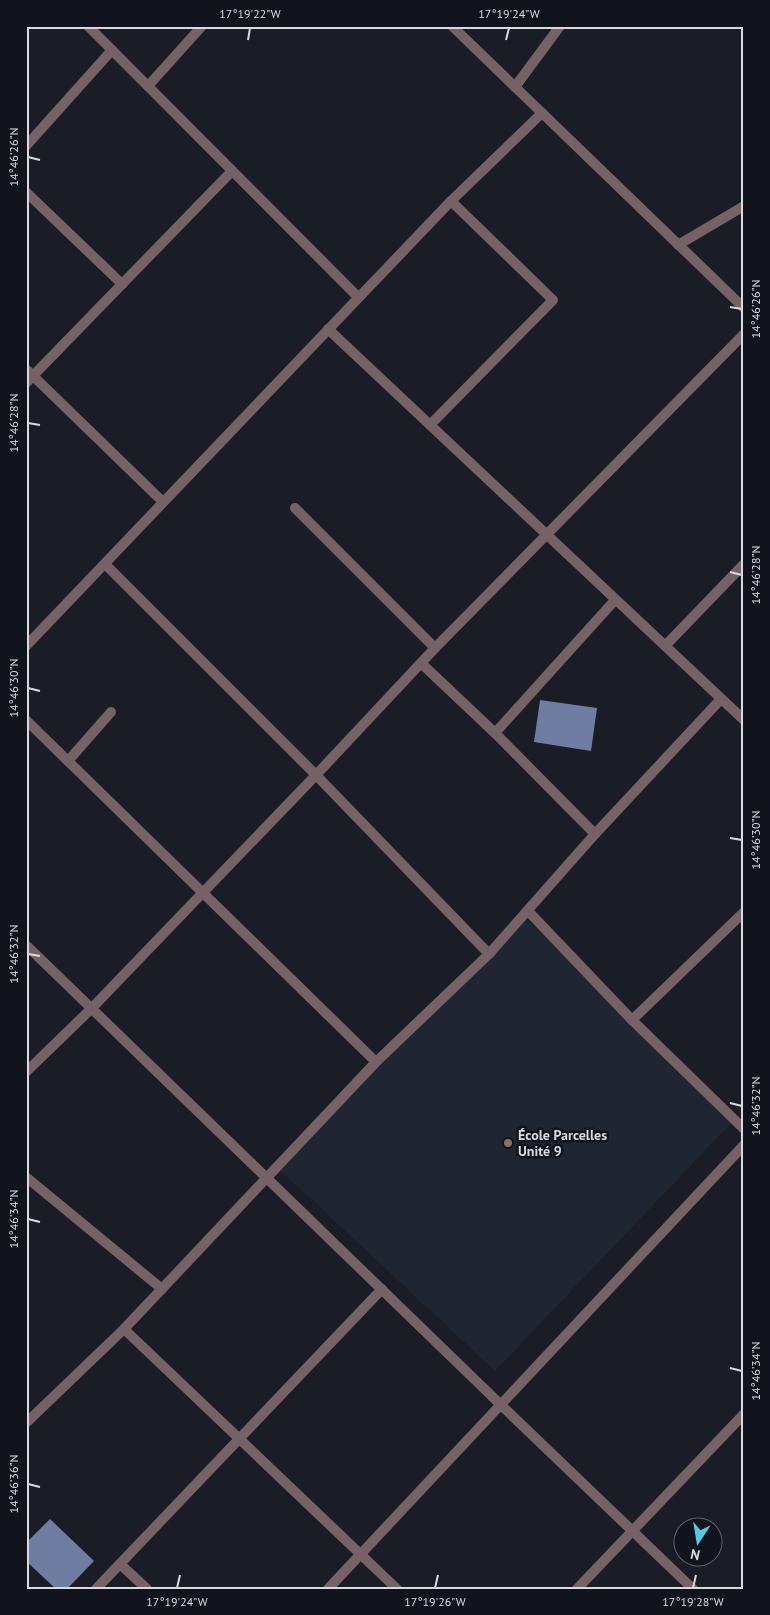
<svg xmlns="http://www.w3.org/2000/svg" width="770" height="1615" font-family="'PT Sans',sans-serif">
<rect width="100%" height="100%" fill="#1a1d25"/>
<!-- built -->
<path fill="#202532" d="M522 915 737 1117 495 1371 279 1169Z"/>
<!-- building -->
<g fill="#707da2">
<path d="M540 700 597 708 591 751 534 742Z"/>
<path d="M50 1519 94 1561 67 1589H56L26 1561V1543Z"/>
</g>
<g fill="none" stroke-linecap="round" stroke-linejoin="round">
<!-- minor -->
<g stroke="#766266" stroke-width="10">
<path d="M88 26 358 297"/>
<path d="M148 86 202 26"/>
<path d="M515 87 560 26"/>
<path d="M26 146 112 50"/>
<path d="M26 192 122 284"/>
<path d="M678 245 744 206"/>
<path d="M328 329 744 720"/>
<path d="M26 369 163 502"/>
<path d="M26 383 232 171"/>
<path d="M430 425 553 300 451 201"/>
<path d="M295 508 435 648"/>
<path d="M105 564 316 775 489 954"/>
<path d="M26 646 451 201 542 113"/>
<path d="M665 646 744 564"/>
<path d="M422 664 495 733 595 834"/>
<path d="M26 720 376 1062"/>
<path d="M495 733 615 600"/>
<path d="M68 761 111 712"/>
<path d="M528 911 632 1020 744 912"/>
<path d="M26 945 501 1405 693 1589"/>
<path d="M632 1020 744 1129"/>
<path d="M26 1072 91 1009 316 775 435 648 744 334"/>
<path d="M26 1177 162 1289"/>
<path d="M124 1329 397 1589"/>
<path d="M26 1423 124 1329 376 1062 489 954 595 834 721 699"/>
<path d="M120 1564 147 1589"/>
<path d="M96 1589 382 1289"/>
<path d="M328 1589 744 1145"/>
<path d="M577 1589 744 1414"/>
</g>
<!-- tertiary -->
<path stroke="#766266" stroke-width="10" d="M452 26 744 308"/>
</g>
<!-- ticks -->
<path fill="none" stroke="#d8dae0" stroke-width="2" d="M248 40 250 28M506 40 509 28M28 157 40 160M730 307 742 309M28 423 40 425M730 572 742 575M28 688 40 691M730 838 742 840M28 954 40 956M730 1103 742 1106M28 1219 40 1222M730 1368 742 1371M28 1484 40 1487M177 1588 180 1575M435 1588 438 1575M693 1588 696 1575"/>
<!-- markers -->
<circle fill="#8d6e63" stroke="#11141c" stroke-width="2" cx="508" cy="1143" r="5"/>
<g text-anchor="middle" stroke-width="5" stroke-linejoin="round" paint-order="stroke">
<!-- poi labels -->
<g font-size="14" font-weight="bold" fill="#d8dae0" stroke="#11141c" text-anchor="start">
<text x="518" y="1140">École Parcelles<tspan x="518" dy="16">Unité 9</tspan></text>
</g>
</g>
<!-- border -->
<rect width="770" height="1615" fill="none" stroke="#11141c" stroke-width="55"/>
<!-- north arrow -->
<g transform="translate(698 1542) rotate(192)"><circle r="24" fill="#11141c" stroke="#61636a"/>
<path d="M0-4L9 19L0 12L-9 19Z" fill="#58c9e4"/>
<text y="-8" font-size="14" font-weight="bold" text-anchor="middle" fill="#d8dae0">N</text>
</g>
<rect x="28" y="28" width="714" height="1560" fill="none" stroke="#d8dae0" stroke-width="2"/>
<g font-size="12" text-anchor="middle" fill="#d8dae0">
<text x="250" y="18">17°19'22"W</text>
<text x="509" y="18">17°19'24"W</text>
<text transform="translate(14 157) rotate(-90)" y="4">14°46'26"N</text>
<text transform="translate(756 309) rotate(-90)" y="4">14°46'26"N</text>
<text transform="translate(14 423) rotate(-90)" y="4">14°46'28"N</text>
<text transform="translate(756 575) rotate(-90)" y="4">14°46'28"N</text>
<text transform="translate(14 688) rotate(-90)" y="4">14°46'30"N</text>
<text transform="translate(756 840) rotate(-90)" y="4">14°46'30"N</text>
<text transform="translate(14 954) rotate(-90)" y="4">14°46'32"N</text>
<text transform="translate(756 1106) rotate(-90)" y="4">14°46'32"N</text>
<text transform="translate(14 1219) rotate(-90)" y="4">14°46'34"N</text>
<text transform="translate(756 1371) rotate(-90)" y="4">14°46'34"N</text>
<text transform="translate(14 1484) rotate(-90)" y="4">14°46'36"N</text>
<text x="177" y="1606">17°19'24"W</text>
<text x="435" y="1606">17°19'26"W</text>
<text x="693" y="1606">17°19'28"W</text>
</g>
</svg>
